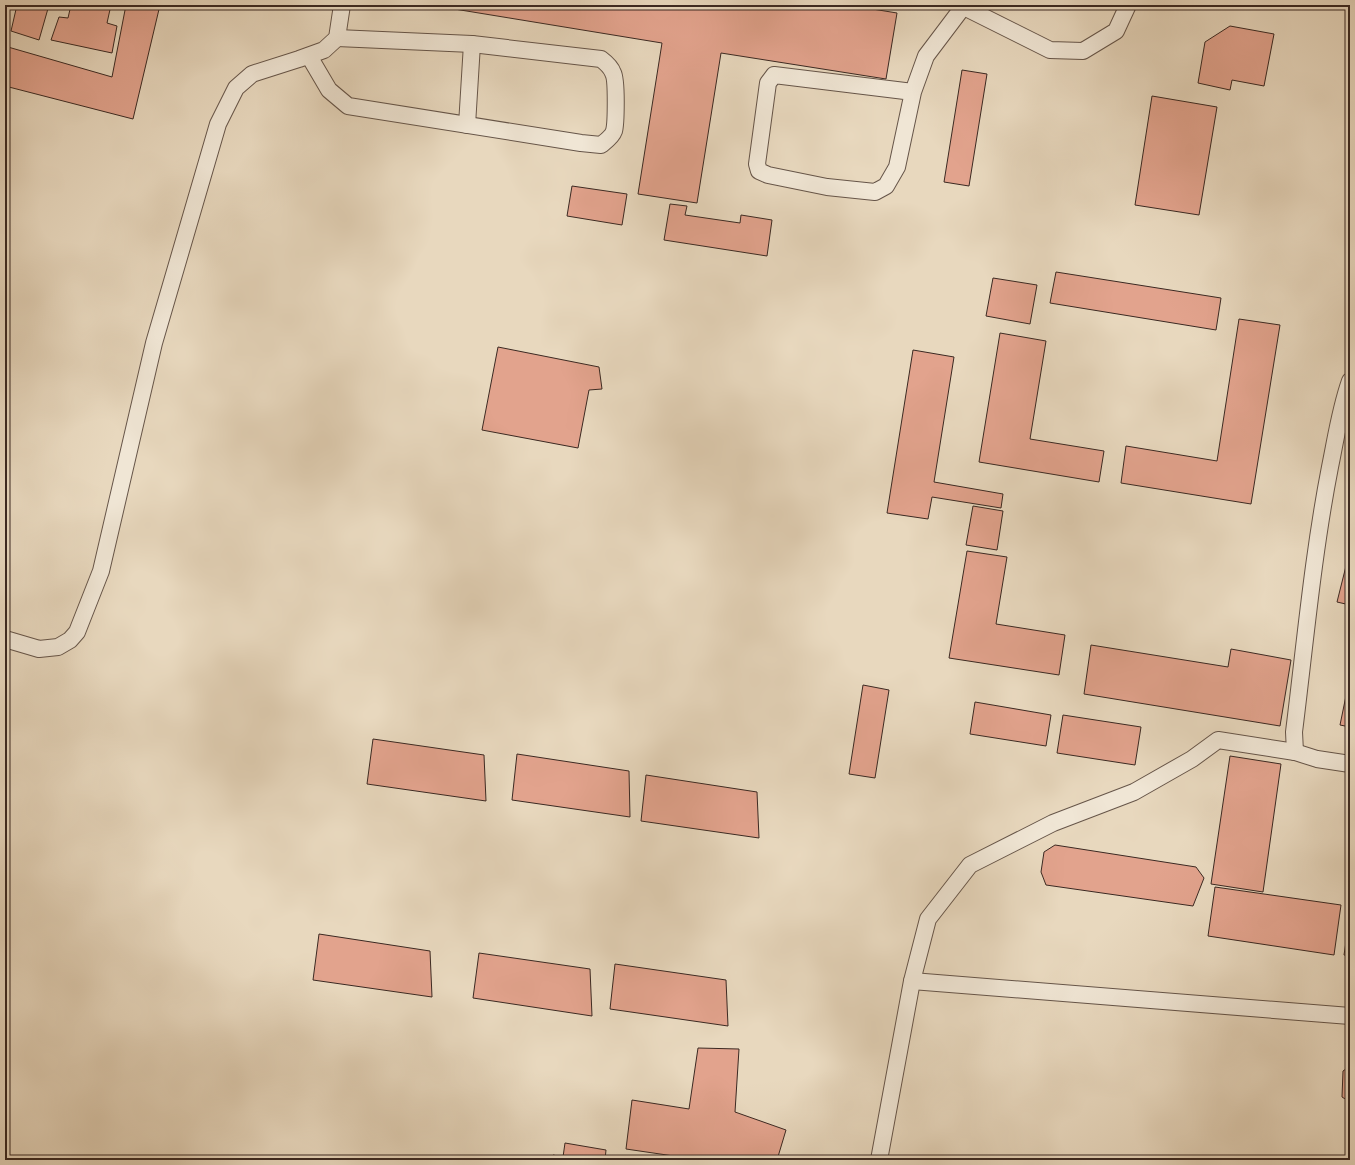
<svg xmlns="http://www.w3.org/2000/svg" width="1355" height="1165" font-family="Vollkorn,serif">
<rect width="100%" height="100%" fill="#e8d8be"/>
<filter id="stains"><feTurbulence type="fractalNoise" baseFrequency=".005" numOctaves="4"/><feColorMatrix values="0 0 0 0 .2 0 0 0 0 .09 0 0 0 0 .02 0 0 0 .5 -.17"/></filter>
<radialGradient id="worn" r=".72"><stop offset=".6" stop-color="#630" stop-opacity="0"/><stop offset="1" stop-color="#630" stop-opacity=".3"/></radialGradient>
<!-- building -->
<g fill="#e2a38d" stroke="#3b2922">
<path d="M17 5H49L39 40 11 31Z"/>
<path d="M71 5H111L107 23 117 26 112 53 51 40 59 17 68 18Z"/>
<path d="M126 5H160L133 119 5 86V56L8 47 112 77Z"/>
<path d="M430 5H848L897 13 886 79 721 53 697 203 638 194 662 43Z"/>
<path d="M1230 26 1274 34 1264 86 1232 80 1230 90 1198 83 1205 42Z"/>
<path d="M962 70 987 74 969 186 944 182Z"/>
<path d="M1152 96 1217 107 1199 215 1135 205Z"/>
<path d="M1350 96V127L1346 126Z"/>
<path d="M572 186 627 194 622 225 567 216Z"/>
<path d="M670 204 687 206 685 215 740 223 741 215 772 220 767 256 664 240Z"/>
<path d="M1056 272 1221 298 1216 330 1050 303Z"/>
<path d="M993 278 1037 285 1030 324 986 316Z"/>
<path d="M1239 319 1280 325 1251 504 1121 483 1126 446 1217 461Z"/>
<path d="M1000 333 1046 341 1030 439 1104 451 1099 482 979 462Z"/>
<path d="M498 347 599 367 602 389 589 390 578 448 482 430Z"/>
<path d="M913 350 954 357 934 482 1003 494 1001 508 932 497 928 519 887 513Z"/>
<path d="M973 506 1003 511 997 550 966 545Z"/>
<path d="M967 551 1007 557 996 624 1065 635 1059 675 949 658Z"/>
<path d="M1347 562 1350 563V605L1337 602Z"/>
<path d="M1091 645 1228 667 1231 649 1291 660 1280 726 1084 694Z"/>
<path d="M863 685 889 690 875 778 849 774Z"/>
<path d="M1348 686H1350V727L1340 725Z"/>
<path d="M975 702 1051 715 1046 746 970 734Z"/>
<path d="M1063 715 1141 727 1135 765 1057 753Z"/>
<path d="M373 739 484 755 486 801 367 784Z"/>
<path d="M517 754 629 771 630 817 512 800Z"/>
<path d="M1230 756 1281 764 1263 892 1211 884Z"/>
<path d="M646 775 757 792 759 838 641 821Z"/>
<path d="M1055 845 1196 867 1204 878 1193 906 1046 885 1041 872 1044 852Z"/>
<path d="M1215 887 1341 905 1334 955 1208 936Z"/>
<path d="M1350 915V956L1344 955Z"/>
<path d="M319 934 430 951 432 997 313 980Z"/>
<path d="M479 953 590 969 592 1016 473 998Z"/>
<path d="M615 964 726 980 728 1026 610 1009Z"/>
<path d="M698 1048 739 1049 735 1112 786 1130 777 1160H701L626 1149 632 1100 689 1109Z"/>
<path d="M1350 1066V1102L1342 1097 1343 1071Z"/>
<path d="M565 1143 606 1150 605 1160H553V1155L563 1157Z"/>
</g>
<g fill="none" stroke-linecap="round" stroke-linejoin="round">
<!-- lane casing -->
<g stroke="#665549" stroke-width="18">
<g id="lane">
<path d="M960 5 1050 50 1083 51 1116 31 1128 5"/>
<path d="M309 56 329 90 348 106 581 143 601 145C606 141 612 137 614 131 616 124 617 80 613 73 611 67 605 62 601 59L472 44 337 38"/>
<path d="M913 92 774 75 768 83 757 164 759 171 768 175 827 187 875 192 886 186 897 167 913 92 926 56 963 7"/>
<path d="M467 125 472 44"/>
<path d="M5 639 39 649 58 647 70 640 77 632 101 571 154 343 218 124 236 88 252 74 299 59 324 50 337 38 342 5"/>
<path d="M1295 752 1294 732C1305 644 1313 554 1330 467 1336 438 1340 409 1350 381"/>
<path d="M912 981 1350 1016"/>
<path d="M879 1160 912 981 928 919 970 865 1053 823 1134 792 1192 759 1218 740 1295 752 1317 759 1350 764"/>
</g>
</g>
<!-- lane -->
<use href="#lane" stroke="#f0e6d5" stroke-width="16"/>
</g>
<!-- margin -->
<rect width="1355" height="1165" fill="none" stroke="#e8d8be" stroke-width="20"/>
<rect x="6" y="6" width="1343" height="1153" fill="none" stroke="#3b2922" stroke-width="2"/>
<rect x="10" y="10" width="1335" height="1145" fill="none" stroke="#3b2922"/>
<rect width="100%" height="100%" filter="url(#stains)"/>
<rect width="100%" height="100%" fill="url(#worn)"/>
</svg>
